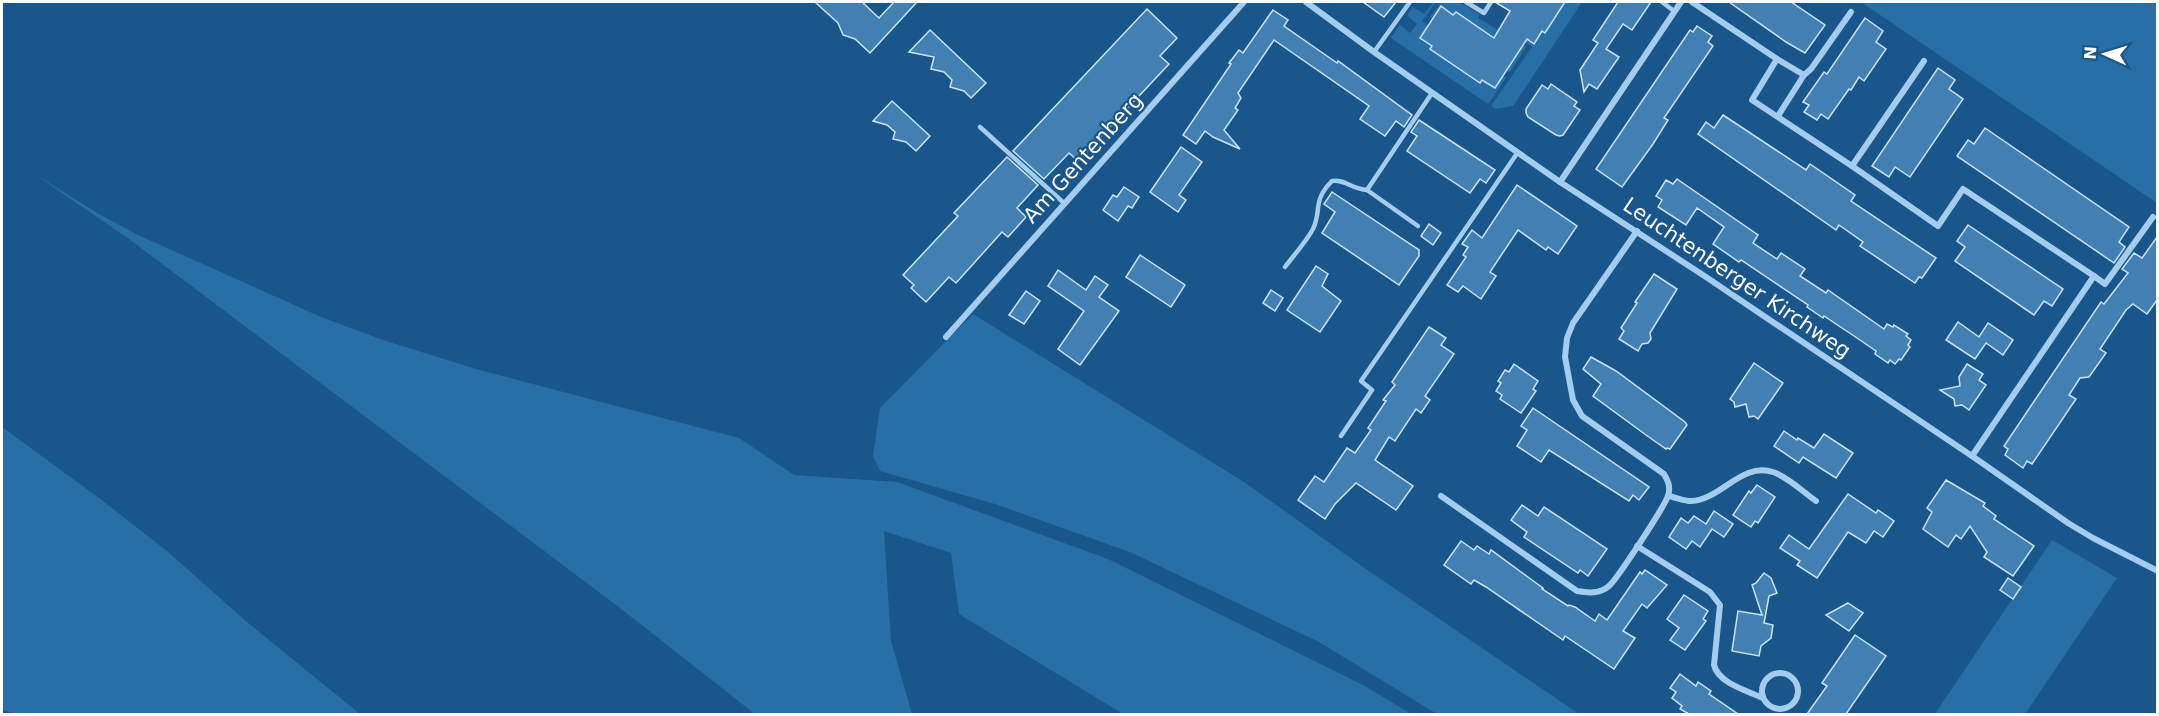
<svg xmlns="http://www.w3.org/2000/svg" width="2159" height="716" font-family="'DejaVu Sans',sans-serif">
<rect width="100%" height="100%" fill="#19568b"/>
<!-- green -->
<g fill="#296fa7">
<path d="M1433 2H1436L1422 21 1428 25 1420 38 1432 46 1431 49 1480 83 1482 80 1495 88 1503 76 1506 78 1488 104 1391 38 1400 25 1410 33 1417 24 1407 15 1413 7 1424 14Z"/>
<path d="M1441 2H1459L1479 14 1478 18 1526 47 1510 72 1507 70 1515 57 1503 49 1505 45 1456 12 1453 15 1441 7 1432 19 1430 17Z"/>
<path d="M1565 2H1582L1513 106 1496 109 1491 106 1532 47 1520 39 1522 36 1534 44 1542 31 1546 32Z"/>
<path d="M1861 2H2157V203Z"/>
<path d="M36 175 99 214 138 235 321 317 383 340 476 369 739 438 794 475 897 482 1108 559 1365 686 1411 714H1123L959 614 951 553 884 531 891 641 912 714H755L620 608 129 239Z"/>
<path d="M973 314 1244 482 1366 569 1579 714H1437L1319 642 1130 552 995 504 880 471 873 456 880 408Z"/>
<path d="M2 427 99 498 167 551 247 622 360 714H18L2 710Z"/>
<path d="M2052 540 2117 578 2025 714H1935Z"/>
</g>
<!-- building -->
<g fill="#4280b3" stroke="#c9e4fa" stroke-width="1.5">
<path d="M815 2H862L879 18 894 2H917L870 53 855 39 843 35 838 23Z"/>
<path d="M1363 2H1396L1384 17Z"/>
<path d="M1495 2H1565L1545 33 1542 31 1534 44 1527 39 1495 88 1482 80 1480 83 1430 49 1432 46 1420 38 1441 6 1453 15 1456 12 1494 38 1510 11Z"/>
<path d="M1618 2H1651L1632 30 1623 24 1606 49 1619 57 1597 89 1589 84 1584 92 1580 70 1598 43 1593 40Z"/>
<path d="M1729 2H1791L1825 25 1805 53 1786 42Z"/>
<path d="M1147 9 1177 38 1160 56 1169 64 1078 161 1069 153 1044 179 1013 151Z"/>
<path d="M1273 10 1288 20 1284 26 1337 63 1338 61 1412 115 1404 127 1396 121 1385 136 1360 119 1369 106 1274 40 1238 93 1241 98 1235 108 1238 110 1224 130 1240 149 1213 137 1205 131 1196 144 1183 135 1231 64 1229 63 1239 50 1243 53Z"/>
<path d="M1865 18 1883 31 1876 42 1886 49 1864 81 1859 77 1851 90 1849 89 1828 119 1821 114 1817 120 1804 112 1809 105 1803 102 1824 72 1827 74Z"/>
<path d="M1697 26 1712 36 1708 42 1713 46 1664 118 1668 120 1653 144 1622 187 1596 169 1690 30 1693 32Z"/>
<path d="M930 30 986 83 971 98 964 91 950 87 952 80 944 72 931 69 934 57 909 52Z"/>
<path d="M1938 68 1955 80 1949 89 1963 99 1910 177 1895 167 1889 177 1872 166Z"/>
<path d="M1551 84 1577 102 1574 106 1580 110 1563 135 1560 136 1556 135 1528 117 1526 113V109L1542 85 1548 89Z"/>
<path d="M892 101 930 136 916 151 906 142 893 139 895 132 887 125 873 121Z"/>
<path d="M1723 115 1806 170 1810 164 1855 195 1851 201 1936 258 1922 278 1919 277 1915 283 1860 246 1863 242 1839 225 1836 230 1698 134 1706 122 1714 128Z"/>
<path d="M1419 120 1495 170 1486 183 1480 179 1470 193 1407 151 1417 136 1411 132Z"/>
<path d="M1985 128 2129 227 2119 242 2125 247 2114 263 1957 156 1968 140 1974 144Z"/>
<path d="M1181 147 1202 162 1179 195 1186 200 1178 212 1150 192Z"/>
<path d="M1007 157 1038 185 1017 208 1026 217 1008 237 1002 232 956 283 949 277 926 302 911 288 914 285 903 275 958 216 954 213Z"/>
<path d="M1677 179 1758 235 1753 243 1777 259 1781 253 1805 269 1800 276 1826 293 1828 290 1884 329 1887 324 1893 327 1894 325 1908 334 1906 336 1911 340 1908 345 1910 347 1901 360 1899 359 1895 364 1890 360 1888 363 1875 354 1876 351 1854 336 1824 316 1823 318 1807 307 1808 305 1741 260 1739 262 1713 244 1724 227 1697 208 1686 225 1658 207 1662 200 1656 196 1666 180 1673 184Z"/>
<path d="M1517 185 1577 226 1558 254 1548 247 1546 250 1518 230 1490 272 1496 276 1481 299 1463 286 1458 292 1447 285 1466 257 1463 255 1468 247 1462 244 1472 230 1482 238Z"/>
<path d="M1124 187 1139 197 1132 208 1128 206 1118 221 1103 210 1113 195 1117 197Z"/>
<path d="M1332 192 1419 250V256L1399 285 1322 233 1335 212 1324 204Z"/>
<path d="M1429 224 1441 233 1433 245 1421 236Z"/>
<path d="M1968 225 2063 289 2052 306 2044 301 2034 315 1955 261 1965 247 1957 241Z"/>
<path d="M2157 237V300L2147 314 2133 304 2126 310 2100 349 2106 353 2089 377 2080 378 2069 395 2076 399 2032 464 2027 461 2023 468 2005 455 2008 449 2004 446 2101 302 2104 304 2128 273 2122 269 2134 253 2142 258Z"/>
<path d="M1140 255 1185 285 1171 307 1126 277Z"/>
<path d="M1316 266 1328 274 1322 286 1341 301 1320 332 1287 310Z"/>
<path d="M1058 270 1086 290 1095 276 1108 285 1099 297 1119 311 1080 365 1058 349 1084 311 1048 286Z"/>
<path d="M1654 274 1677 289 1650 333 1651 339 1648 343 1642 344 1638 351 1619 339 1624 331 1621 328 1637 303 1635 302Z"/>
<path d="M1271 290 1283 298 1275 311 1263 303Z"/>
<path d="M1026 291 1040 301 1024 324 1009 315Z"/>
<path d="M1958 322 1979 337 1988 323 2013 340 2003 355 1986 343 1975 359 1946 340Z"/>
<path d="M1429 327 1446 338 1441 345 1454 354 1425 396 1430 400 1421 413 1416 409 1395 441 1389 437 1375 460 1413 486 1396 510 1356 483 1335 504 1325 519 1298 500 1315 476 1324 482 1347 448 1355 453 1371 430 1368 428 1386 401 1383 400 1395 385 1392 382Z"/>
<path d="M1591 357 1616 371 1685 422 1687 425 1670 449 1667 448 1666 449 1646 435 1593 396 1601 384 1583 369Z"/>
<path d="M1754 363 1783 383 1758 419 1754 416 1749 417 1746 404 1735 407 1734 402 1730 399Z"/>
<path d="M1514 364 1538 381 1533 389 1536 391 1521 413 1500 399 1502 395 1496 391 1501 383 1498 381 1505 370 1509 372Z"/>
<path d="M1967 364 1983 374 1979 380 1986 385 1969 410 1962 405 1955 406 1954 399 1940 390 1960 386 1959 377Z"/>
<path d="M1533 408 1649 487 1639 500 1633 495 1629 501 1549 450 1541 462 1517 446 1527 430 1521 426Z"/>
<path d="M1784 431 1797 440 1798 438 1814 448 1824 434 1853 453 1836 478 1803 457 1799 463 1774 446Z"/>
<path d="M1946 480 1985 503 1983 506 1996 516 1994 519 2034 546 2013 576 1984 557 1987 552 1970 526 1961 539 1956 535 1948 547 1923 529 1932 512 1927 508Z"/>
<path d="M1757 485 1775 497 1758 523 1755 521 1751 527 1733 515 1749 491 1751 493Z"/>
<path d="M1848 494 1876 513 1878 510 1894 521 1883 537 1874 531 1866 543 1848 532 1817 578 1797 565 1800 561 1780 548 1789 535 1809 549Z"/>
<path d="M1522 505 1538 516 1544 507 1607 549 1588 576 1580 570 1578 573 1524 537 1527 532 1511 520Z"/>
<path d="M1714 511 1733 524 1724 537 1712 529 1700 547 1692 541 1686 549 1669 537 1681 518 1688 523 1694 516 1706 524Z"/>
<path d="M1461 541 1474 550 1477 546 1489 554 1491 550 1543 588 1542 589 1568 606 1569 605 1575 607 1595 621 1599 614 1607 620 1640 572 1642 574 1645 570 1667 585 1647 608 1642 604 1623 631 1635 638 1614 669 1565 636 1563 640 1486 587 1474 580 1471 584 1444 565Z"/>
<path d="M1764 573 1771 578 1777 593 1769 596 1764 623 1773 625 1771 638 1761 646 1759 656 1732 651 1738 611 1762 615 1752 585 1756 583Z"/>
<path d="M2008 578 2021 587 2013 599 2000 590Z"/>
<path d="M1684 595 1708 611 1703 619 1706 621 1685 650 1670 640 1679 628 1667 619Z"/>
<path d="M1848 603 1863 613 1849 631 1826 615Z"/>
<path d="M1855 635 1886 656 1846 714H1807L1827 686 1822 683Z"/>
<path d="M1680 674 1696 686 1698 682 1711 691 1709 694 1738 714H1689L1680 709 1682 706 1672 698 1676 692 1670 688Z"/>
</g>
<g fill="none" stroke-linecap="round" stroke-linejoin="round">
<!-- lane -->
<g stroke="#a3cdee" stroke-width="4.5">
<path d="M1466 2 1484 13 1491 2"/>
<path d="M1662 2 1674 11"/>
<path d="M1374 52 1410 2"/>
<path d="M980 127 1065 204"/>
<path d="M1418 226 1367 190 1432 93"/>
<path d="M1285 267C1294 255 1306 242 1313 229 1322 210 1312 201 1332 181 1345 179 1351 189 1367 190"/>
<path d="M1341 436 1372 390 1361 381 1518 152"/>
</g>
<!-- street -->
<g stroke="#a3cdee" stroke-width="6">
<path d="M1306 2 1374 52 1560 182 1706 277 1972 456 2068 523 2093 538 2158 571"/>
<path d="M1692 2 1777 59 1752 100 1852 166 1938 226 1963 189 2094 276 1972 456"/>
<path d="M1777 59 1804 75 1778 116"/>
<path d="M1804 75 1811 69 1851 12"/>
<path d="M1852 166 1924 61"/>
<path d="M1560 182 1681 2"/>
<path d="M2094 276 2105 284 2153 217"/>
<path d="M946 337 1244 2"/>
<path d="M1441 496 1577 591C1588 593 1600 594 1609 586 1618 578 1664 507 1668 496 1671 487 1668 481 1664 474L1582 416 1573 400 1565 357 1567 338 1573 323 1637 231"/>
<path d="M1668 496C1675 497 1684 501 1691 501 1721 500 1741 462 1773 472 1788 477 1803 492 1816 501"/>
<path d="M1637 546 1710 592 1720 605 1714 665C1718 683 1748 691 1763 698"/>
<circle cx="1780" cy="691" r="18"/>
</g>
</g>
<g text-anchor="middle" stroke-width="4.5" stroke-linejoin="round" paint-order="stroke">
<!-- street labels -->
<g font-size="21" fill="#fff" stroke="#19568b">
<text transform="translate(1083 158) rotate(-48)" y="7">Am Gentenberg</text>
<text transform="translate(1737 278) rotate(34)" y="7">Leuchtenberger Kirchweg</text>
</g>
</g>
<!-- border -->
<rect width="2159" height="716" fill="none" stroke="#ffffff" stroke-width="6"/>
<!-- north arrow -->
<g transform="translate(2105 54) rotate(274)" stroke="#19568b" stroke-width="4.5" paint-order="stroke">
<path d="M0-4.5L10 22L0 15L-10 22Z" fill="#ffffff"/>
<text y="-9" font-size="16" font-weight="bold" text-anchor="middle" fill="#ffffff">N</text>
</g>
</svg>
